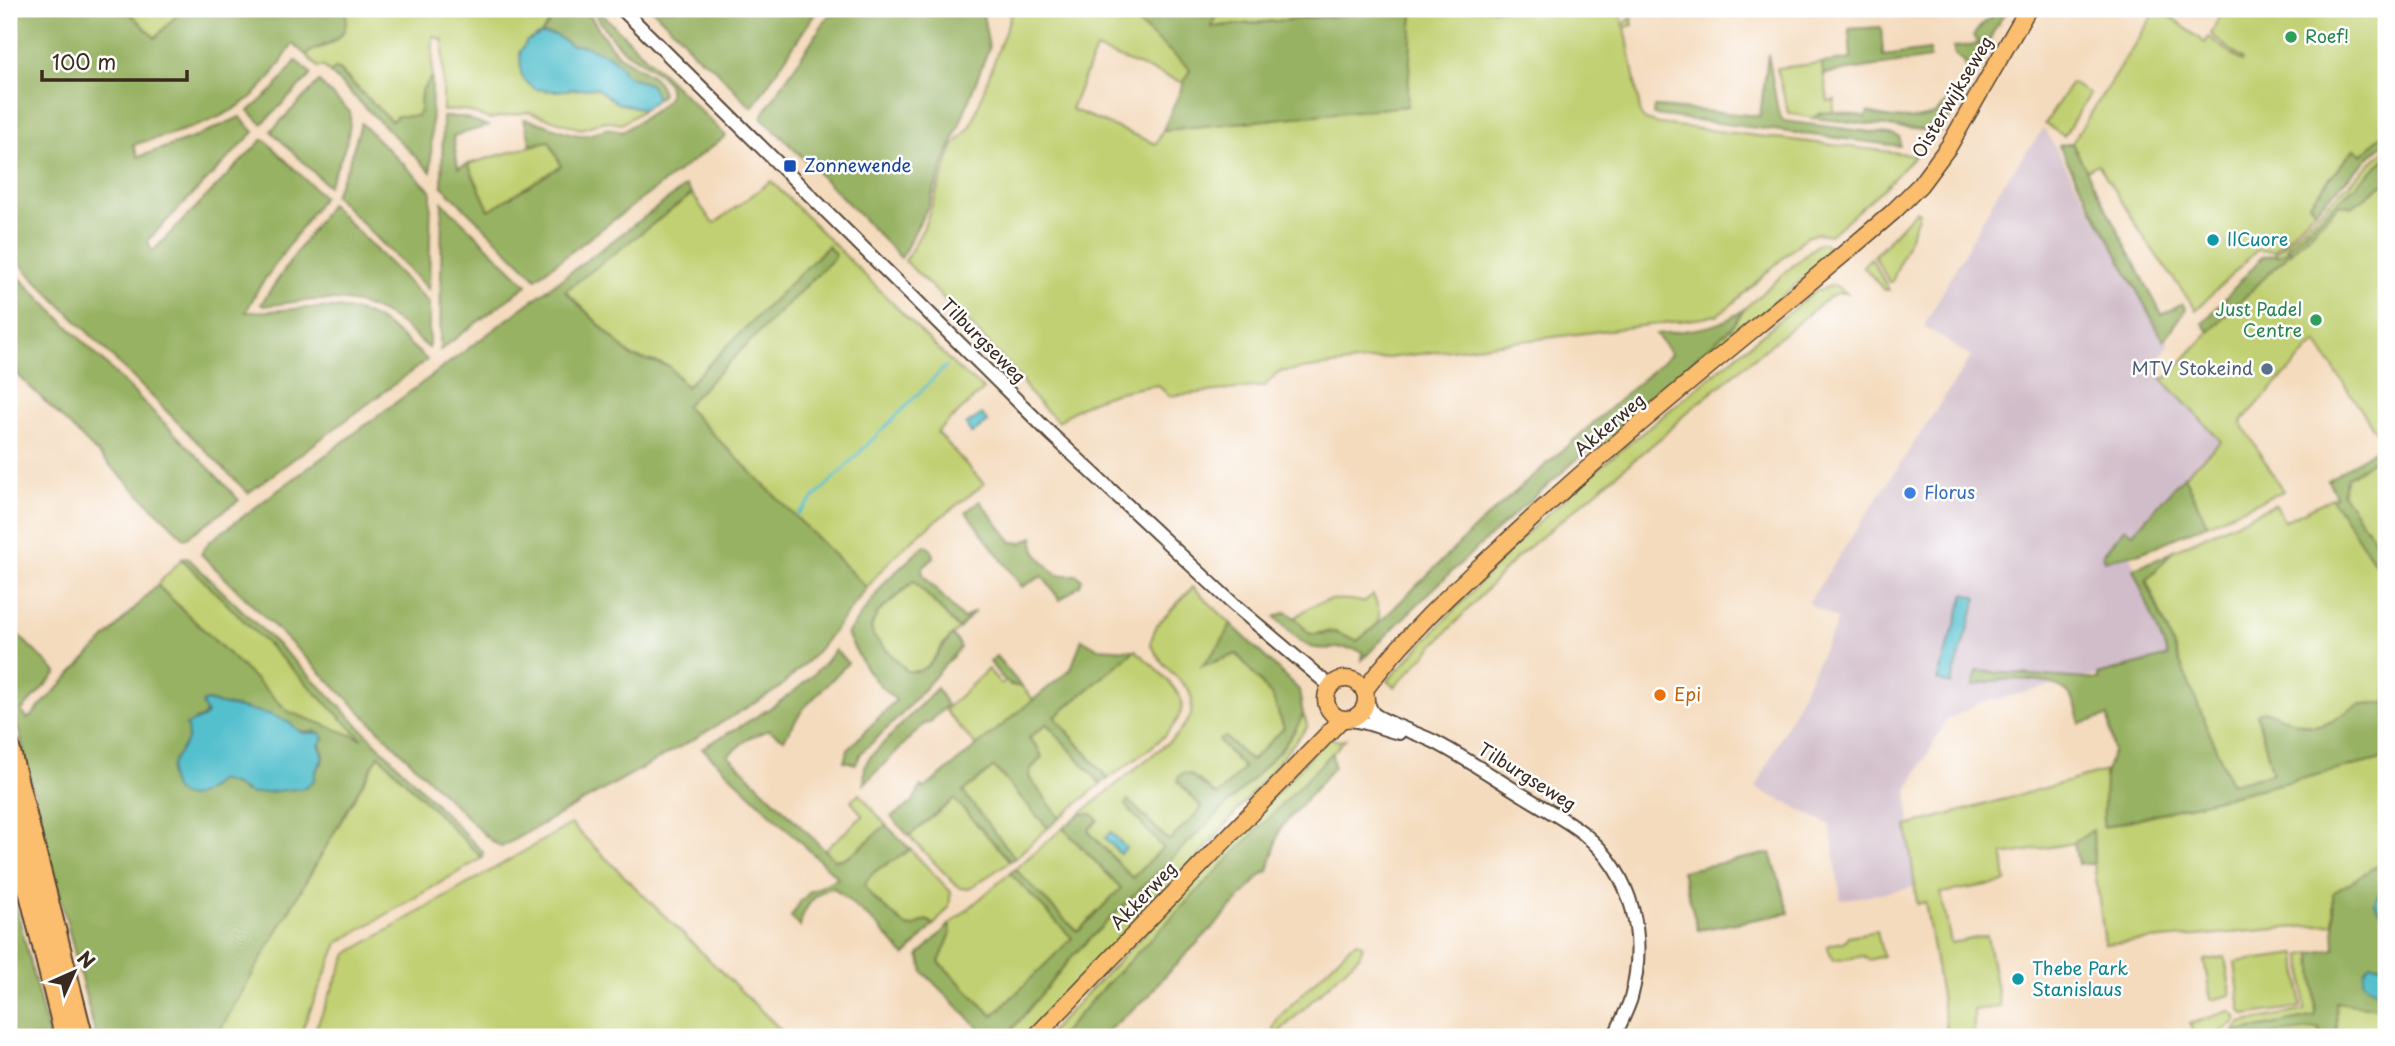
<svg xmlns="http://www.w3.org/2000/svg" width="2395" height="1046" font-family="'Playpen Sans',sans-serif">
<rect width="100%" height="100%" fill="#fff"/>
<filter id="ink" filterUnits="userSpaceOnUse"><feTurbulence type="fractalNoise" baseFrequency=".0143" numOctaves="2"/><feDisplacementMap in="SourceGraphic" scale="14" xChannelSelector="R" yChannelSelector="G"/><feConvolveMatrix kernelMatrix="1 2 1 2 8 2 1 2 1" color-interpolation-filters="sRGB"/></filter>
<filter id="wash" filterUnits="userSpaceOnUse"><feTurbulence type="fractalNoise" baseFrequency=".00686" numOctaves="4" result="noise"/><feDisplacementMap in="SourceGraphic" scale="28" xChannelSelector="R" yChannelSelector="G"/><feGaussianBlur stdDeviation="1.57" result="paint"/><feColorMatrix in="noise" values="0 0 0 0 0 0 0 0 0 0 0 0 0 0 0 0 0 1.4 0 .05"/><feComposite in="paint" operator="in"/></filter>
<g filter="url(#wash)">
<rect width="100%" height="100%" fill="#f4dbbe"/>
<!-- industrial -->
<path fill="#d1bdc9" d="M2044 128 2169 344 2154 370 2222 442 2129 553 2171 657 1977 704 1947 720 1907 790 1915 887 1841 900 1830 825 1756 788 1838 620 1808 603 1971 357 1924 326 2000 188Z"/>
<!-- green -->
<g fill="#c1d072" stroke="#7e7d48" stroke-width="2">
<path d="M126 9H183L155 38Z"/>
<path d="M346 9H560L541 34 527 41 551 91 596 88 617 103 644 109 622 124 605 121 581 129 528 112 489 119 464 110 443 111V40L433 36 432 77 421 92 420 111 417 116H398L391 121 339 69 336 68 330 73 324 67H318L306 55C313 49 318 49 326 46 341 40 347 23 346 9Z"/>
<path d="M1013 9H1122L1191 69 1184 83 1096 49 1071 109 1156 144 1163 130 1407 106 1413 9H1619L1623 25 1631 17 1633 25 1625 27 1641 115 1645 120 1659 124 1916 155 1885 187 1830 235 1818 233 1806 237 1730 306 1716 315 1703 318 1278 372 1265 386 1169 396 1158 385C1121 390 1088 397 1058 422L1031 395 1020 378 975 329 905 261 923 229 954 145 971 126Z"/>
<path d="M1219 9H1402L1210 27Z"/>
<path d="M2157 9H2161L2205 43 2209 37 2242 62 2243 60 2211 34 2223 9H2386V131L2362 155 2354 149 2309 204 2315 210 2274 251 2257 250 2196 310 2149 245 2098 164 2085 171 2072 143Z"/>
<path d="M1822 63 1828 101 1835 100 1833 112 1820 113 1813 118 1788 113 1777 68Z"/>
<path d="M2071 83 2090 94 2064 136 2045 124Z"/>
<path d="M549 141 561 166 489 210 468 164Z"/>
<path d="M2386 149V158L2287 248 2291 249 2340 204 2352 207 2386 182V430L2378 435 2316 342 2241 422 2283 491 2207 524 2184 476 2221 441 2161 378H2167L2209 332 2289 251 2278 256 2274 254Z"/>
<path d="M771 181 958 369 984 389 937 432 984 484C944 516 897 546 867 588L684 406 834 258 828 247 685 388 678 376 663 364 631 356 565 290 692 194 712 222 715 223Z"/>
<path d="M1916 210 1919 212 1917 219 1892 282H1889L1874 256Z"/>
<path d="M1819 243H1824L1834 253 1607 443 1595 445 1732 327 1745 308Z"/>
<path d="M1871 258 1889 290H1884L1863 266Z"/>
<path d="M1834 285 1847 293H1837L1828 298 1685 414 1664 435 1515 559 1395 687 1387 681 1529 531 1592 474 1815 291Z"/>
<path d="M2386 451V556L2342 493 2347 478Z"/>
<path d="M2332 498 2386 579V703L2358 705 2337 720 2314 726 2288 721 2269 712 2257 714 2273 773 2232 785 2197 706 2147 579 2174 550 2276 504 2284 521Z"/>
<path d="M182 559 364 740 289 712 157 585Z"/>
<path d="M914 581 959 629C953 635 947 640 942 646 933 659 926 676 907 671L874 637 871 628 877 614Z"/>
<path d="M1193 587 1231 624 1220 644 1204 665 1237 654 1272 696 1284 728 1251 761 1227 750 1244 768 1217 796 1199 780 1178 781 1202 808 1169 842 1128 800 1163 848 1132 878 1089 832V829L1097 822 1092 814H1080L1177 735 1191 716 1192 700 1189 690 1163 663 1150 644 1156 626Z"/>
<path d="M1373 595C1386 622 1377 625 1357 641 1349 639 1342 634 1335 632 1312 628 1314 646 1295 618 1318 598 1335 597 1363 602Z"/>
<path d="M1135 650C1147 660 1174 683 1180 698 1193 726 1127 764 1108 779L1055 717Z"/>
<path d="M988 669 1001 684 1006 681 1010 685 1022 687 1034 700 977 747 945 710Z"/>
<path d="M1303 714 1308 726 1186 872 1029 1037H1006L1074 954 1283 747 1294 732Z"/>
<path d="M1047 723 1101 784 1060 818 1029 777 1030 770 1042 757 1038 748 1029 738Z"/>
<path d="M1329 736 1337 741 1345 739 1318 770 1102 989 1059 1037H1045L1229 846Z"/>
<path d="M379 755 482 858 338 943 299 1037H216Z"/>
<path d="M2386 758V860L2333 893V924L2105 944 2094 864 2093 830 2074 843 2003 855 2006 882 1941 893 1951 943 1987 936 2000 1007 1974 1010V1037H1948L1925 902 1917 904 1907 826 2106 771 2104 827Z"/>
<path d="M994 767 1048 828 1015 858 963 794 966 788Z"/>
<path d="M859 793 886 825C876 833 850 859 839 860 833 860 828 854 825 850L863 816 851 801Z"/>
<path d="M955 799 1010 861 969 889 960 888 954 883 909 836Z"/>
<path d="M571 824 788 1037H312L347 954Z"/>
<path d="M1063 828 1121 888 1078 931 1053 910 1015 869Z"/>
<path d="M910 849 951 892 949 907 934 925 930 921 922 922 913 927 906 926 872 897 865 885C874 864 895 864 910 849Z"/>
<path d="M1010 873 1073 938 993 1016 939 962 951 933 949 925Z"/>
<path d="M1877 931 1883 956 1869 960 1864 956 1833 961 1827 946 1845 941 1848 936Z"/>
<path d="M1357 942 1363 946 1359 956 1276 1035 1273 1029 1277 1019 1351 945Z"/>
<path d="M2312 953 2317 1014 2316 1016 2233 1033 2241 1023 2305 1010 2302 955Z"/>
<path d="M2297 954 2301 1007 2245 1015 2241 1011 2235 962Z"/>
<path d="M2225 957 2231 995 2211 1000 2204 960Z"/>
<path d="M2336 1002 2386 1009V1037H2337Z"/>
<path d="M2229 1011 2236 1016V1021C2222 1035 2210 1037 2190 1037L2193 1036 2190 1024Z"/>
<path d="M2319 1028 2321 1037H2249Z"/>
</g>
<!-- forest -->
<g fill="#98b264" stroke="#6a6e41" stroke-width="2" fill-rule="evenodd">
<path d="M9 9H126L155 38 183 9H346C350 48 324 39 306 55L293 44C283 58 274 75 261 88 229 122 175 132 133 145L138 157 193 138 240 117 254 132 148 240 152 252 262 140H265L323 197 258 289 246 312C282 312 333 301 366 314 390 324 408 343 427 360L248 493 9 253Z"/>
<path d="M560 9H586C596 24 605 42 619 55 632 67 662 74 662 94L657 99 651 85 625 75 610 56 585 46 571 45 555 35 541 34Z"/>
<path d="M592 9H597L726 136 536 278 442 186 443 117H463L488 126 453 136 458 168 468 164 489 210 561 166 549 141 531 145 524 119C542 121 560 133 579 135 597 138 602 122 622 132 633 124 665 107 669 95 675 75 629 58 617 44 608 34 600 21 592 9Z"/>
<path d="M652 9H818L752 108 712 66 694 54 682 38Z"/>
<path d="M833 9H982L989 48 928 206 901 258C855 210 809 163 761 117Z"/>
<path d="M1122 9H1219L1211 27 1413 9 1407 106 1163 130 1190 69Z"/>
<path d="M1997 9H2007L1993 32 1973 80 1967 76 1964 61 1955 55 1954 47 1979 44 1974 35C1981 23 1991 20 1997 9Z"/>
<path d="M1881 27 1883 56 1930 50V58L1823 74 1822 63 1851 59 1849 29Z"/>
<path d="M1768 54 1778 112 1783 121 1895 135 1900 138V146L1653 115 1654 107H1658L1760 116Z"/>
<path d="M296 61 311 73 310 76 262 124 249 111 274 89Z"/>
<path d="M336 68 391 121 398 116H417L420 111 421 92 432 77 431 172 330 73Z"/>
<path d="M319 82 350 112C352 137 339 163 328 186L271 131Z"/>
<path d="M1967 90 1940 132 1813 118C1828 107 1849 115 1866 117L1868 112C1883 119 1924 123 1937 112 1952 100 1946 96 1967 90Z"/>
<path d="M361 123 431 191 429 290 334 195 348 166Z"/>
<path d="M2386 131V141L2315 210 2309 204 2354 149 2362 155Z"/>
<path d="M2072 143 2162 315 2182 303 2186 309 2164 341 2059 146Z"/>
<path d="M2386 158V182L2352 207 2340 204 2209 332 2203 323 2262 257 2276 254 2278 256 2290 250 2286 248Z"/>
<path d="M686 186 692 194 565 291 631 356 669 366 686 387 828 246 835 254 834 258 685 406 867 588 816 653 778 689 696 738 501 847 488 838 201 554 209 542Z"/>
<path d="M442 202 527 285 440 350Z"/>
<path d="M330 204 429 303V348C417 339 407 328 395 320 351 291 312 300 263 306L261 304Z"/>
<path d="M9 267 212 471 239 500 185 539 9 366Z"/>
<path d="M1745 308 1732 327C1606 435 1477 540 1362 660L1363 652C1342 643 1328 652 1311 647 1297 642 1286 627 1275 617L1286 612C1297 616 1302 629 1312 635L1334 632 1357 641 1378 624 1477 526 1671 354 1656 334C1688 330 1720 330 1745 308Z"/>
<path d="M2386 442V451L2347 478 2342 493 2386 556V579L2334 502 2332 498 2336 496 2328 480Z"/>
<path d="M2184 476 2207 524 2140 553 2105 560 2103 554 2125 528 2133 533Z"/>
<path d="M980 501 1012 542 1021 543 1033 537 1036 553 1053 572 1058 575H1077L1082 579 1080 585 1060 600 1042 576 1022 587 966 512Z"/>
<path d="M925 545 932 550 933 558 922 569 923 575 963 619 975 611 959 629 914 581 877 613 871 628 874 637 907 671C929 676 940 649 952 635L959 643 960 648 899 717 861 753 856 764 844 761 848 749 896 700C872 682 860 660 847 634L886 581Z"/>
<path d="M2174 550 2146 581 2231 784 2273 773 2257 714 2262 711C2280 713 2294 726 2314 726 2334 725 2342 712 2359 705 2367 702 2378 703 2386 703V758L2103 827 2105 775 2113 751 2108 716 2080 724C2078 711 2075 698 2065 690 2044 675 1995 678 1973 686L1977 671 2099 680 2098 675 2168 656 2133 568 2161 558Z"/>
<path d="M187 557 315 681 483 852 482 858 379 755 216 1037H96L9 694V626L57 673 21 711 28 719 157 585 289 712 362 739 182 559ZM209 701C231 709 254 708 275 717 290 723 300 736 316 731L323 753 322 763C313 770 316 781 305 788L244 792 235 785 219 780 208 790 175 759 184 748 195 720C207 717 206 712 209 701Z"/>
<path d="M1231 624 1299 690 1303 714 1298 725 1283 747 1248 784 1074 954 1006 1037H973L980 1029 923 972 919 955 949 925 951 933 939 962 993 1016 1072 938 1010 873 1015 869 1072 927 1077 931 1081 929 1121 888 1063 828 1080 814H1092L1098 820 1089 829V832L1132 878 1163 848 1125 805 1128 800 1169 841 1202 808 1178 781V777L1183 773 1190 774 1217 796 1244 768 1219 741 1220 738 1225 737 1251 761 1284 728 1272 696 1237 654 1202 666 1220 644Z"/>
<path d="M1082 639 1097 648 1135 650 1055 717 1108 779 1101 784 1047 724 1029 738 1038 748 1042 757 1030 770 1029 777 1060 818 1048 828 994 767 963 792 1015 858 1010 861 954 799 909 836 891 817 912 803 921 786 924 789 1071 669Z"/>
<path d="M835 650 848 663 803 709 784 739 768 730 749 738 728 755 835 860C853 859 872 836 886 825L910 849C895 864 874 864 865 885L872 897 906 926 913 927 926 920 934 925 905 956 879 927 834 888C816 889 802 910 800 927L791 917 800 902 810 892 838 878 702 748C750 720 801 696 835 650Z"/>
<path d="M996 656 1022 687C1004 684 1000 675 990 662Z"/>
<path d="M937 688 947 705 929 723 924 724 864 784 865 766 869 758Z"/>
<path d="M1332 753 1334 767 1280 829 1268 871 1262 874 1221 919 1159 982 1149 996 1100 1037H1059L1102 989Z"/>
<path d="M2093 830 2094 864H2078L2074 843Z"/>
<path d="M1771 853 1789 913 1698 930 1682 871Z"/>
<path d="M2386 860V884L2378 895 2375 903 2386 919V966L2379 964 2375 991 2386 989V1009L2336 1002 2337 1037H2321L2319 1028 2249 1037H2227L2233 1033 2316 1016 2312 953 2335 949 2333 893Z"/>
<path d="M9 879 49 1037H9Z"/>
</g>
<!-- water -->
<g fill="#54c0cd" stroke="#487576" stroke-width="2">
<path d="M541 34 555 35 571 45 585 46 610 56 620 65 625 75 651 85 657 99 644 109 617 103 596 88 551 91 535 89 525 81 521 73 520 52 527 41Z"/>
<path d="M982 414 988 422 972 434 966 425Z"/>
<path d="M1965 594 1977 598 1951 684 1937 680Z"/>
<path d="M205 701 269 714 288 722 302 733H320L324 738 319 745 323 758 316 770 314 780 305 788 251 794 235 785 219 780C208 788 196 803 180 794 171 789 168 774 172 764 178 749 193 744 186 725L203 718 207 714 202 704Z"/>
<path d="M1111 832 1126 848 1120 854 1105 838Z"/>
<path d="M2386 884V919L2375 903 2378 895Z"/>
<path d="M2371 964 2386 966V989L2375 991 2363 981 2364 971Z"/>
</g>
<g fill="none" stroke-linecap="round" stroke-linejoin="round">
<!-- stream -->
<path stroke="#54c0cd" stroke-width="2.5" d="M798 514 947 365"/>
</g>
</g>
<g filter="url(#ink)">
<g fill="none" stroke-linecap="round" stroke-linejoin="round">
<!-- minor casing -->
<g stroke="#574536" stroke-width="16">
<g id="minor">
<path d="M622 9 1051 434 1232 603 1330 686"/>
<path d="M1366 698C1368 703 1370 709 1373 713 1380 721 1422 735 1435 742 1466 758 1496 779 1526 797 1545 809 1567 820 1584 834 1634 875 1647 938 1631 998 1627 1011 1620 1024 1614 1037"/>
<path d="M1349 720C1367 721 1382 729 1399 733"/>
</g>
</g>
<!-- major casing -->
<g stroke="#574536" stroke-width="19">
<g id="major">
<circle cx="1346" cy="699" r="20"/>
<path d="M1364 691C1407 632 1461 584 1514 535 1636 421 1768 320 1893 212L1920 185 1949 146 2028 9"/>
<path d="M1035 1037 1341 720"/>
</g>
</g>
<!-- highway casing -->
<g stroke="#574536" stroke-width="23">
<g id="highway">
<path d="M9 746 83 1037"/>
<path d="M9 811 65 1037"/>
</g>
</g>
<!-- minor -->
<use href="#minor" stroke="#fff" stroke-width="12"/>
<!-- major -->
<use href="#major" stroke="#fbbd6e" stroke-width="16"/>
<!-- highway -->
<use href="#highway" stroke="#fbbd6e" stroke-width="19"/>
</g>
</g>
<!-- markers -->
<g fill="#2e9e5b" stroke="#fff" stroke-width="2.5">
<circle cx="2291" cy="37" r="7"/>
<circle cx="2316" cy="320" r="7"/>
</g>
<rect fill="#1a4fb4" stroke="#fff" stroke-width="2.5" x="783" y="159" width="14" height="14" rx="3.5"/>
<g fill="#0f9aa8" stroke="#fff" stroke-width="2.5">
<circle cx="2213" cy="240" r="7"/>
<circle cx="2018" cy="979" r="7"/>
</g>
<circle fill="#5c6f8a" stroke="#fff" stroke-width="2.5" cx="2267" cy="369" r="7"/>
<circle fill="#3f7fe0" stroke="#fff" stroke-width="2.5" cx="1910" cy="493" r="7"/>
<circle fill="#e8710a" stroke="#fff" stroke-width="2.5" cx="1660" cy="695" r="7"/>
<g text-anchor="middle" stroke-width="5" stroke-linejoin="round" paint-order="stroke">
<!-- leisure labels -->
<g font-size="18" fill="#27864d" stroke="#fff" text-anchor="start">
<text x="2305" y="43">Roef!</text>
<text x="2302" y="316" text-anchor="end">Just Padel<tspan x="2302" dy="21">Centre</tspan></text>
</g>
<!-- street labels -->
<g font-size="18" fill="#3b2a1e" stroke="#fff">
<text transform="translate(1953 97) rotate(-59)" y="6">Oisterwijkseweg</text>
<text transform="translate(983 341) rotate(45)" y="6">Tilburgseweg</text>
<text transform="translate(1610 425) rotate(-40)" y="6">Akkerweg</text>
<text transform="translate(1527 777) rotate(32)" y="6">Tilburgseweg</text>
<text transform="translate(1144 896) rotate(-46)" y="6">Akkerweg</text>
</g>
<!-- transit labels -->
<g font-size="18" fill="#164399" stroke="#fff" text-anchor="start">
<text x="804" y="172">Zonnewende</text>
</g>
<!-- culture labels -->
<g font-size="18" fill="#0d838f" stroke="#fff" text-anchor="start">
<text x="2227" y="246">IlCuore</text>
<text x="2032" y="975">Thebe Park<tspan x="2032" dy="21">Stanislaus</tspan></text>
</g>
<!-- service labels -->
<g font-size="18" fill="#4e5e75" stroke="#fff" text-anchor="end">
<text x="2253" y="375">MTV Stokeind</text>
</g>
<!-- shop labels -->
<g font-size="18" fill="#366cbe" stroke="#fff" text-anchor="start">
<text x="1924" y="499">Florus</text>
</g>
<!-- food labels -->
<g font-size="18" fill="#c56008" stroke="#fff" text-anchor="start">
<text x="1674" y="701">Epi</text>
</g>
</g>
<!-- margin -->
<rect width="2395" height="1046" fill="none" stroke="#fff" stroke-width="35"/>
<!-- north arrow -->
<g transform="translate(74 972) rotate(45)" stroke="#ffffff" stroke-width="5" paint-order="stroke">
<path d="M0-5L12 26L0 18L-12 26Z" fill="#3b2a1e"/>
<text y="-10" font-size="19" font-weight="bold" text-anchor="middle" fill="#3b2a1e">N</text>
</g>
<!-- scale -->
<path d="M42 70v10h145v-10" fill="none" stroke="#3b2a1e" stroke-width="3.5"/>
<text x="52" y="70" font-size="21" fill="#3b2a1e" stroke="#ffffff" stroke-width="5" paint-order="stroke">100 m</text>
</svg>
